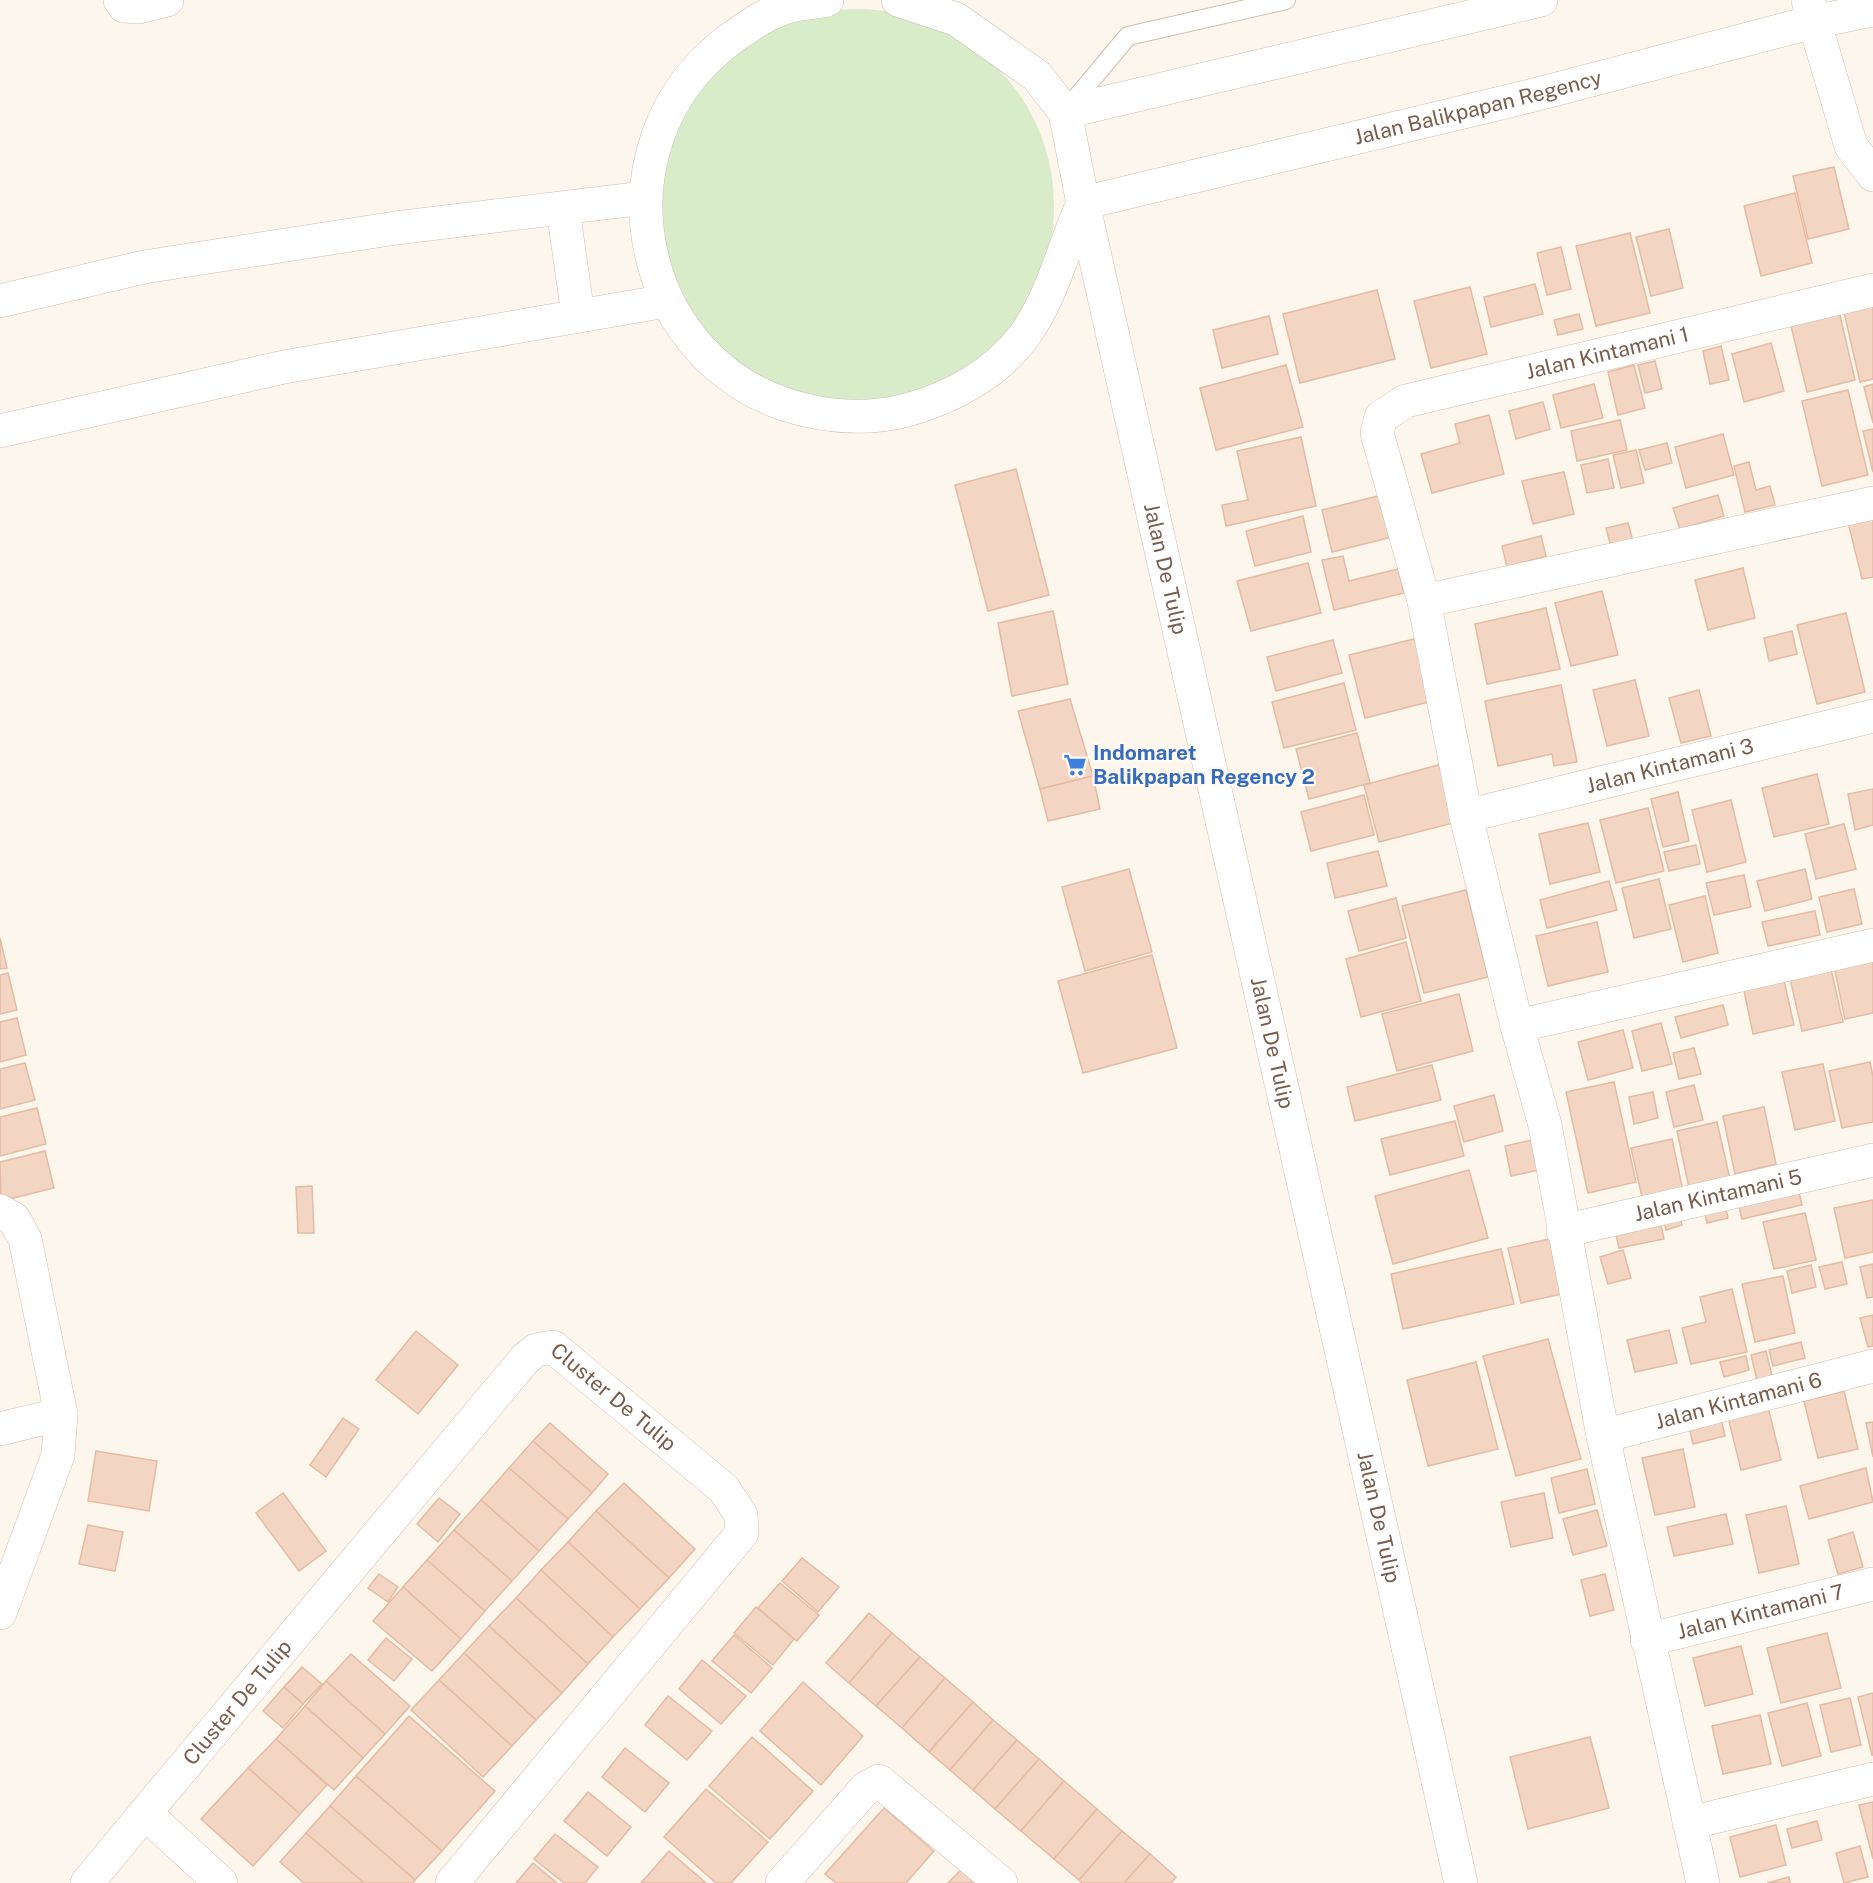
<svg xmlns="http://www.w3.org/2000/svg" width="1873" height="1883" font-family="'Public Sans',sans-serif">
<rect width="100%" height="100%" fill="#fdf6ec"/>
<!-- green -->
<circle fill="#d8ecc9" cx="857" cy="206" r="197"/>
<!-- building -->
<g fill="#f3d5c3" stroke="#e6bba3" stroke-width="1.5">
<path d="M1834 167 1849 229 1808 239 1793 176Z"/>
<path d="M1795 193 1812 263 1761 276 1744 206Z"/>
<path d="M1669 229 1683 288 1651 296 1636 237Z"/>
<path d="M1630 233 1650 313 1596 326 1576 246Z"/>
<path d="M1561 247 1571 289 1547 295 1537 253Z"/>
<path d="M1535 284 1543 314 1491 327 1484 297Z"/>
<path d="M1470 287 1487 354 1431 368 1414 301Z"/>
<path d="M1377 290 1395 359 1300 383 1283 314Z"/>
<path d="M1873 301V379L1860 382 1843 308Z"/>
<path d="M1839 311 1855 380 1807 392 1790 322Z"/>
<path d="M1579 314 1583 329 1558 335 1554 320Z"/>
<path d="M1269 316 1278 354 1222 368 1213 330Z"/>
<path d="M1771 343 1784 391 1744 402 1732 354Z"/>
<path d="M1721 346 1729 380 1710 384 1703 351Z"/>
<path d="M1655 361 1662 389 1645 393 1638 365Z"/>
<path d="M1286 365 1303 427 1216 450 1200 388Z"/>
<path d="M1634 365 1645 408 1618 415 1608 372Z"/>
<path d="M1594 384 1603 418 1561 428 1553 395Z"/>
<path d="M1873 384V423L1864 387Z"/>
<path d="M1848 390 1868 475 1822 486 1802 401Z"/>
<path d="M1543 402 1550 429 1516 439 1509 411Z"/>
<path d="M1489 415 1504 474 1432 493 1421 454 1460 443 1455 424Z"/>
<path d="M1620 420 1627 450 1577 461 1571 431Z"/>
<path d="M1873 429V472L1863 431Z"/>
<path d="M1723 434 1734 475 1686 488 1675 447Z"/>
<path d="M1301 437 1316 506 1226 526 1222 505 1248 500 1237 451Z"/>
<path d="M1667 443 1672 463 1645 470 1639 450Z"/>
<path d="M1636 450 1644 483 1621 488 1613 455Z"/>
<path d="M1608 459 1614 488 1587 493 1581 465Z"/>
<path d="M1749 462 1756 490 1770 486 1775 505 1745 512 1734 466Z"/>
<path d="M1016 469 1049 595 988 611 955 485Z"/>
<path d="M1564 472 1574 514 1533 524 1522 481Z"/>
<path d="M1382 495 1392 537 1332 552 1322 510Z"/>
<path d="M1718 495 1724 516 1680 529 1673 508Z"/>
<path d="M1873 512V577L1862 579 1847 518Z"/>
<path d="M1303 516 1311 552 1255 566 1246 531Z"/>
<path d="M1628 523 1633 541 1611 547 1606 528Z"/>
<path d="M1541 536 1546 556 1507 567 1502 546Z"/>
<path d="M1343 556 1349 581 1398 569 1404 593 1334 610 1322 560Z"/>
<path d="M1308 563 1321 613 1251 631 1237 581Z"/>
<path d="M1743 568 1755 618 1708 630 1695 580Z"/>
<path d="M1602 591 1618 655 1571 666 1555 603Z"/>
<path d="M1546 608 1560 669 1487 684 1475 624Z"/>
<path d="M1053 611 1068 684 1012 696 998 623Z"/>
<path d="M1846 613 1865 692 1817 704 1797 625Z"/>
<path d="M1792 631 1797 654 1769 661 1764 638Z"/>
<path d="M1422 637 1437 700 1365 718 1349 655Z"/>
<path d="M1333 640 1342 673 1276 691 1267 657Z"/>
<path d="M1635 680 1649 736 1607 746 1593 690Z"/>
<path d="M1344 683 1356 730 1284 748 1272 702Z"/>
<path d="M1561 685 1577 762 1554 766 1552 754 1498 766 1485 701Z"/>
<path d="M1699 690 1711 736 1681 743 1669 698Z"/>
<path d="M1070 699 1093 776 1040 789 1018 711Z"/>
<path d="M1357 733 1370 783 1309 799 1296 749Z"/>
<path d="M1442 764 1457 822 1379 842 1364 785Z"/>
<path d="M1817 774 1829 824 1774 837 1762 788Z"/>
<path d="M1093 776 1100 809 1048 821 1040 789Z"/>
<path d="M1873 789V825L1855 830 1848 794Z"/>
<path d="M1678 792 1689 841 1663 847 1651 799Z"/>
<path d="M1364 795 1374 835 1311 851 1301 812Z"/>
<path d="M1731 800 1746 862 1707 872 1692 810Z"/>
<path d="M1648 808 1664 871 1616 883 1600 820Z"/>
<path d="M1588 823 1600 872 1550 884 1539 834Z"/>
<path d="M1844 824 1856 869 1816 879 1805 834Z"/>
<path d="M1696 845 1700 864 1669 871 1664 852Z"/>
<path d="M1378 851 1387 886 1335 898 1327 863Z"/>
<path d="M1129 869 1152 952 1085 971 1062 887Z"/>
<path d="M1805 869 1812 899 1765 911 1757 881Z"/>
<path d="M1744 875 1751 907 1714 915 1706 883Z"/>
<path d="M1659 879 1671 929 1634 938 1622 888Z"/>
<path d="M1609 881 1617 910 1547 928 1540 900Z"/>
<path d="M1854 889 1862 924 1827 932 1819 897Z"/>
<path d="M1466 890 1488 977 1424 993 1402 906Z"/>
<path d="M1705 896 1718 953 1683 962 1669 905Z"/>
<path d="M1396 898 1406 938 1359 951 1348 911Z"/>
<path d="M1815 911 1820 935 1768 946 1762 922Z"/>
<path d="M1597 922 1608 972 1548 986 1536 936Z"/>
<path d="M0 938 7 968 0 969Z"/>
<path d="M1406 942 1421 1001 1361 1017 1346 959Z"/>
<path d="M1873 952V1013L1845 1019 1833 961Z"/>
<path d="M1152 955 1177 1048 1083 1073 1058 981Z"/>
<path d="M1830 965 1843 1022 1802 1031 1789 974Z"/>
<path d="M1781 967 1794 1025 1753 1034 1741 976Z"/>
<path d="M8 973 17 1010 0 1014V975Z"/>
<path d="M1459 994 1473 1051 1397 1071 1382 1014Z"/>
<path d="M1723 1005 1728 1025 1681 1038 1675 1017Z"/>
<path d="M17 1018 26 1055 0 1062V1022Z"/>
<path d="M1661 1023 1672 1064 1642 1071 1632 1031Z"/>
<path d="M1623 1030 1633 1068 1588 1080 1578 1042Z"/>
<path d="M1694 1048 1701 1074 1679 1079 1673 1053Z"/>
<path d="M1870 1062 1873 1076V1122L1842 1128 1829 1071Z"/>
<path d="M25 1063 35 1100 0 1109V1069Z"/>
<path d="M1823 1064 1835 1121 1795 1130 1782 1072Z"/>
<path d="M1432 1065 1441 1100 1355 1121 1347 1087Z"/>
<path d="M1614 1082 1636 1182 1588 1193 1566 1092Z"/>
<path d="M1694 1085 1703 1120 1674 1127 1666 1092Z"/>
<path d="M1653 1092 1658 1118 1634 1124 1629 1097Z"/>
<path d="M1494 1095 1503 1131 1464 1142 1454 1106Z"/>
<path d="M1764 1107 1776 1164 1735 1174 1723 1116Z"/>
<path d="M37 1108 46 1144 0 1156V1117Z"/>
<path d="M1455 1121 1464 1156 1390 1175 1381 1139Z"/>
<path d="M1717 1122 1730 1179 1689 1188 1677 1131Z"/>
<path d="M1541 1138 1548 1168 1511 1176 1505 1146Z"/>
<path d="M1672 1139 1684 1196 1644 1206 1631 1148Z"/>
<path d="M45 1151 54 1188 1 1201 0 1162Z"/>
<path d="M1469 1170 1488 1238 1393 1264 1375 1196Z"/>
<path d="M312 1186 314 1233H298L296 1187Z"/>
<path d="M1798 1188 1802 1205 1742 1219 1738 1202Z"/>
<path d="M1724 1199 1728 1218 1707 1223 1703 1204Z"/>
<path d="M1873 1200V1252L1845 1258 1834 1208Z"/>
<path d="M1678 1208 1682 1225 1666 1230 1662 1213Z"/>
<path d="M1805 1213 1816 1260 1774 1269 1763 1222Z"/>
<path d="M1659 1216 1664 1239 1619 1248 1614 1225Z"/>
<path d="M1550 1239 1562 1294 1521 1303 1508 1248Z"/>
<path d="M1501 1249 1514 1304 1403 1329 1391 1274Z"/>
<path d="M1623 1250 1631 1278 1608 1284 1600 1257Z"/>
<path d="M1842 1262 1847 1284 1825 1289 1819 1267Z"/>
<path d="M1873 1264V1297L1867 1298 1860 1267Z"/>
<path d="M1811 1265 1816 1287 1792 1293 1787 1271Z"/>
<path d="M1783 1276 1795 1333 1755 1342 1742 1284Z"/>
<path d="M1732 1289 1747 1352 1691 1364 1682 1328 1706 1322 1700 1297Z"/>
<path d="M1873 1315V1346L1868 1347 1860 1318Z"/>
<path d="M1669 1330 1677 1363 1635 1372 1627 1340Z"/>
<path d="M416 1331 458 1365 418 1414 376 1380Z"/>
<path d="M1548 1339 1581 1459 1516 1476 1483 1356Z"/>
<path d="M1801 1342 1805 1358 1773 1366 1769 1350Z"/>
<path d="M1766 1351 1772 1376 1757 1380 1751 1355Z"/>
<path d="M1746 1356 1749 1370 1724 1377 1720 1362Z"/>
<path d="M1476 1362 1498 1449 1428 1466 1407 1380Z"/>
<path d="M1844 1391 1858 1449 1818 1458 1804 1401Z"/>
<path d="M1767 1403 1781 1460 1741 1470 1727 1413Z"/>
<path d="M1719 1410 1725 1436 1693 1444 1687 1418Z"/>
<path d="M343 1418 359 1429 326 1477 310 1465Z"/>
<path d="M1873 1422V1457L1866 1423Z"/>
<path d="M550 1423 608 1474 592 1493 533 1441Z"/>
<path d="M533 1441 592 1493 568 1519 509 1468Z"/>
<path d="M1683 1449 1695 1507 1655 1515 1642 1458Z"/>
<path d="M96 1451 157 1461 149 1511 88 1501Z"/>
<path d="M509 1468 568 1519 539 1551 481 1500Z"/>
<path d="M1866 1468 1873 1502 1809 1519 1800 1486Z"/>
<path d="M1587 1469 1595 1504 1559 1513 1551 1478Z"/>
<path d="M624 1483 695 1549 669 1578 596 1511Z"/>
<path d="M283 1493 326 1551 299 1571 256 1513Z"/>
<path d="M1544 1493 1553 1538 1511 1547 1501 1502Z"/>
<path d="M439 1498 460 1514 438 1542 417 1524Z"/>
<path d="M481 1500 539 1551 512 1581 454 1530Z"/>
<path d="M1786 1506 1799 1564 1759 1573 1746 1515Z"/>
<path d="M1597 1510 1607 1546 1573 1555 1563 1519Z"/>
<path d="M596 1511 669 1578 640 1609 568 1542Z"/>
<path d="M1726 1514 1733 1544 1674 1556 1667 1527Z"/>
<path d="M88 1525 123 1532 115 1571 79 1564Z"/>
<path d="M454 1530 512 1581 485 1611 427 1560Z"/>
<path d="M1853 1532 1863 1567 1838 1574 1828 1540Z"/>
<path d="M568 1542 640 1609 613 1637 541 1570Z"/>
<path d="M802 1558 839 1587 818 1612 782 1581Z"/>
<path d="M427 1560 485 1611 461 1639 403 1587Z"/>
<path d="M541 1570 613 1637 588 1664 516 1598Z"/>
<path d="M379 1574 398 1587 388 1602 368 1588Z"/>
<path d="M1605 1574 1614 1610 1590 1616 1581 1580Z"/>
<path d="M780 1583 819 1615 797 1641 758 1608Z"/>
<path d="M403 1587 461 1639 432 1671 373 1621Z"/>
<path d="M516 1598 588 1664 562 1693 489 1626Z"/>
<path d="M756 1607 794 1639 773 1665 734 1633Z"/>
<path d="M869 1613 892 1633 849 1683 826 1663Z"/>
<path d="M489 1626 562 1693 536 1720 464 1653Z"/>
<path d="M892 1633 920 1657 876 1706 849 1683Z"/>
<path d="M1827 1633 1841 1688 1781 1703 1767 1648Z"/>
<path d="M734 1635 772 1668 751 1693 712 1661Z"/>
<path d="M386 1638 412 1659 394 1681 368 1660Z"/>
<path d="M1741 1646 1753 1694 1705 1706 1693 1658Z"/>
<path d="M464 1653 536 1720 512 1746 439 1680Z"/>
<path d="M351 1654 410 1706 385 1734 326 1681Z"/>
<path d="M920 1657 945 1678 902 1728 876 1706Z"/>
<path d="M702 1660 746 1696 721 1724 679 1689Z"/>
<path d="M302 1667 322 1684 303 1704 284 1687Z"/>
<path d="M945 1678 973 1702 929 1752 902 1728Z"/>
<path d="M439 1680 512 1746 483 1777 411 1710Z"/>
<path d="M326 1681 385 1734 363 1758 305 1706Z"/>
<path d="M803 1682 863 1736 821 1785 760 1731Z"/>
<path d="M284 1687 303 1704 283 1728 263 1711Z"/>
<path d="M1873 1693V1755H1872L1858 1697Z"/>
<path d="M668 1696 712 1731 687 1760 645 1725Z"/>
<path d="M1850 1698 1861 1745 1831 1752 1820 1705Z"/>
<path d="M973 1702 993 1720 950 1770 929 1752Z"/>
<path d="M1807 1703 1821 1756 1782 1766 1768 1713Z"/>
<path d="M305 1706 363 1758 334 1790 276 1739Z"/>
<path d="M1760 1715 1771 1764 1723 1774 1712 1726Z"/>
<path d="M409 1716 495 1791 442 1851 356 1776Z"/>
<path d="M993 1720 1017 1740 973 1790 950 1770Z"/>
<path d="M752 1737 813 1791 770 1839 709 1786Z"/>
<path d="M1590 1737 1609 1808 1528 1829 1510 1757Z"/>
<path d="M276 1739 327 1785 300 1814 248 1768Z"/>
<path d="M1017 1740 1039 1759 995 1809 973 1790Z"/>
<path d="M625 1748 669 1783 645 1812 602 1777Z"/>
<path d="M1039 1759 1064 1781 1021 1831 995 1809Z"/>
<path d="M248 1768 300 1814 253 1866 201 1819Z"/>
<path d="M356 1776 442 1851 415 1880 330 1806Z"/>
<path d="M1064 1781 1097 1809 1054 1859 1021 1831Z"/>
<path d="M706 1789 768 1842 731 1883H716L664 1837Z"/>
<path d="M588 1792 631 1827 607 1856 564 1821Z"/>
<path d="M1873 1802V1859L1859 1805Z"/>
<path d="M330 1806 415 1880 413 1883H364L306 1833Z"/>
<path d="M884 1808 934 1851 906 1883H836L825 1874Z"/>
<path d="M1097 1809 1122 1831 1079 1880 1054 1859Z"/>
<path d="M1817 1821 1822 1840 1792 1848 1787 1829Z"/>
<path d="M1776 1825 1786 1865 1740 1877 1730 1837Z"/>
<path d="M1122 1831 1150 1854 1124 1883H1082L1079 1880Z"/>
<path d="M306 1833 364 1883H304L280 1862Z"/>
<path d="M555 1834 598 1867 585 1883H564L534 1859Z"/>
<path d="M1860 1846 1868 1877 1844 1883 1836 1853Z"/>
<path d="M669 1851 706 1883H641Z"/>
<path d="M1150 1854 1176 1877 1171 1883H1124Z"/>
<path d="M533 1863 557 1883H516Z"/>
<path d="M961 1870 975 1883H948Z"/>
<path d="M1789 1877 1790 1883H1767Z"/>
</g>
<g fill="none" stroke-linecap="round" stroke-linejoin="round">
<!-- service casing -->
<g stroke="#d1beb0" stroke-width="20">
<path id="service" d="M1066 110 1128 36 1286 0"/>
</g>
<!-- minor casing -->
<g stroke="#d1beb0" stroke-width="34">
<g id="minor">
<path d="M120 0 124 6 139 7 167 0"/>
<path d="M827 0C813 3 797 3 784 8 763 15 746 28 729 40 589 145 634 370 805 410 839 418 873 419 907 410 951 398 996 374 1024 336 1053 296 1063 248 1083 203"/>
<path d="M898 0 956 19 1037 76 1065 112"/>
<path d="M1808 0 1851 146 1873 175"/>
<path id="s1" d="M1083 203 1461 1883"/>
<path d="M563 209 578 315"/>
<path d="M0 301 144 267 396 228 644 198"/>
<path d="M0 431 284 367 666 301"/>
<path d="M1424 601 1873 503"/>
<path id="s2" d="M1466 816 1873 716"/>
<path d="M1517 1026 1873 945"/>
<path d="M0 1211 14 1219 25 1239 61 1414 58 1455 0 1613"/>
<path id="s3" d="M1563 1231 1873 1160"/>
<path d="M0 1429 61 1414"/>
<path id="s4" d="M1603 1436 1873 1366"/>
<path id="s5" d="M1647 1640 1873 1584"/>
<path id="s6" d="M145 1813 525 1359 536 1350 553 1347 724 1489 741 1515 742 1533 452 1883"/>
<path d="M1689 1823 1873 1779"/>
<path d="M87 1883 145 1813 221 1883"/>
<path d="M782 1883 866 1788 879 1781 1001 1883"/>
<path id="s7" d="M1703 1883 1603 1436 1545 1125 1517 1026 1466 816 1424 601 1377 433 1381 417 1406 401 1873 290"/>
</g>
</g>
<!-- tertiary casing -->
<g stroke="#d1beb0" stroke-width="34">
<g id="tertiary">
<path id="s8" d="M1541 0 1065 112 1083 203 1534 95 1813 22 1873 10"/>
</g>
</g>
<!-- service -->
<use href="#service" stroke="#fff" stroke-width="18"/>
<!-- minor -->
<use href="#minor" stroke="#fff" stroke-width="33"/>
<!-- tertiary -->
<use href="#tertiary" stroke="#fff" stroke-width="33"/>
</g>
<!-- icons -->
<defs>
<g id="supermarket-bare" transform="scale(1.8)"><path d="M-6-5.5h2.5l.6 2H6L4.5 2H-2.5L-4.4-4H-6ZM-1.5 3.2a1.3 1.3 0 1 0 .1 0ZM3 3.2a1.3 1.3 0 1 0 .1 0Z" fill="#3f7fe0" stroke="#fffaf3" stroke-width="2.5" paint-order="stroke"/></g>
</defs>
<g fill-rule="evenodd">
<use href="#supermarket-bare" x="1075" y="765"/>
</g>
<g text-anchor="middle" stroke-width="4.5" stroke-linejoin="round" paint-order="stroke">
<!-- street labels -->
<g font-size="21" fill="#7a5c4d" stroke="#fffaf3">
<text dy="7" stroke="none"><textPath href="#s8" startOffset="988">Jalan Balikpapan Regency</textPath></text>
<text dy="7" stroke="none"><textPath href="#s7" startOffset="1740">Jalan Kintamani 1</textPath></text>
<text dy="7" stroke="none"><textPath href="#s1" startOffset="375">Jalan De Tulip</textPath></text>
<text dy="7" stroke="none"><textPath href="#s2" startOffset="210">Jalan Kintamani 3</textPath></text>
<text dy="7" stroke="none"><textPath href="#s1" startOffset="861">Jalan De Tulip</textPath></text>
<text dy="7" stroke="none"><textPath href="#s3" startOffset="159">Jalan Kintamani 5</textPath></text>
<text dy="7" stroke="none"><textPath href="#s6" startOffset="702">Cluster De Tulip</textPath></text>
<text dy="7" stroke="none"><textPath href="#s4" startOffset="140">Jalan Kintamani 6</textPath></text>
<text dy="7" stroke="none"><textPath href="#s1" startOffset="1347">Jalan De Tulip</textPath></text>
<text dy="7" stroke="none"><textPath href="#s5" startOffset="117">Jalan Kintamani 7</textPath></text>
<text dy="7" stroke="none"><textPath href="#s6" startOffset="144">Cluster De Tulip</textPath></text>
</g>
<!-- shop labels -->
<g font-size="21" font-weight="bold" fill="#366cbe" stroke="#fffaf3" text-anchor="start">
<text x="1093" y="760">Indomaret<tspan x="1093" dy="24">Balikpapan Regency 2</tspan></text>
</g>
</g>
</svg>
